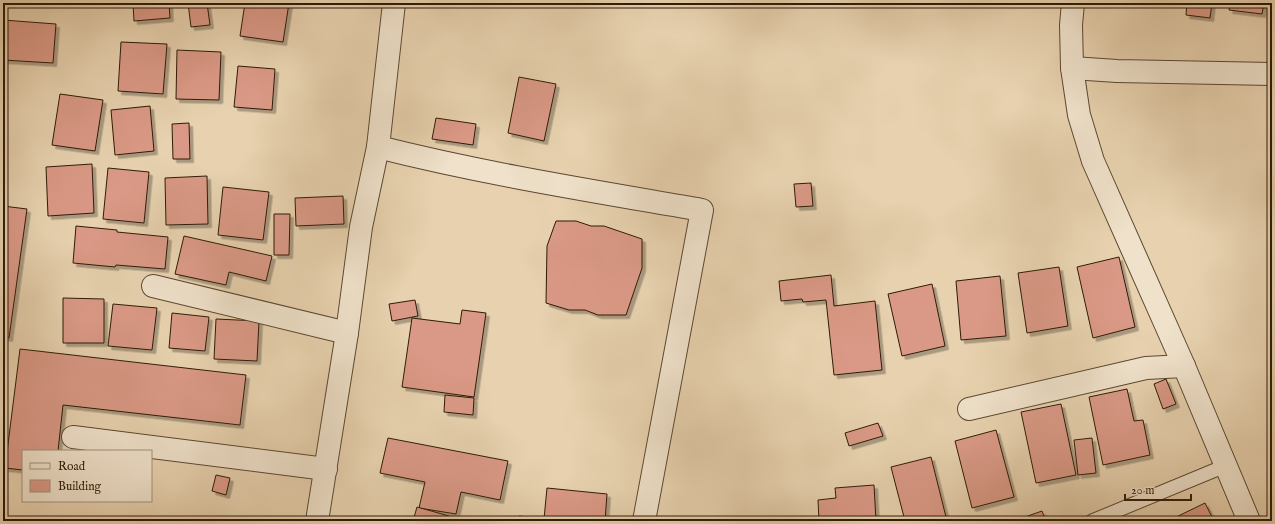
<svg xmlns="http://www.w3.org/2000/svg" width="1275" height="524" font-family="'IM FELL English',serif">
<defs>
<filter id="shadow"><feDropShadow dx="3.5" dy="3.5" stdDeviation="0" flood-color="#0004"/></filter>
</defs>
<rect width="100%" height="100%" fill="#e7d1ae"/>
<filter id="stains"><feTurbulence type="fractalNoise" baseFrequency=".005" numOctaves="4"/><feColorMatrix values="0 0 0 0 .2 0 0 0 0 .09 0 0 0 0 .02 0 0 0 .5 -.17"/></filter>
<radialGradient id="worn" r=".72"><stop offset=".6" stop-color="#630" stop-opacity="0"/><stop offset="1" stop-color="#630" stop-opacity=".3"/></radialGradient>
<!-- building -->
<g fill="#da9986" stroke="#2e1b07" filter="url(#shadow)">
<path d="M133 3H169L170 18 134 21Z"/>
<path d="M188 3H207L210 25 191 27Z"/>
<path d="M245 3H289L283 42 240 36Z"/>
<path d="M1187 3H1212L1210 18 1186 15Z"/>
<path d="M1230 3H1264L1262 14 1229 10Z"/>
<path d="M3 20 56 24 53 63 3 60Z"/>
<path d="M121 42 167 44 163 94 118 91Z"/>
<path d="M177 50 221 52 219 100 176 99Z"/>
<path d="M238 66 275 69 272 110 234 107Z"/>
<path d="M519 77 556 84 544 141 508 133Z"/>
<path d="M60 94 103 100 95 151 52 145Z"/>
<path d="M150 106 154 151 115 155 111 110Z"/>
<path d="M436 118 476 124 473 145 432 139Z"/>
<path d="M189 123 190 159H173L172 124Z"/>
<path d="M92 164 94 213 48 216 46 167Z"/>
<path d="M108 168 149 172 144 223 103 219Z"/>
<path d="M207 176 208 224 166 225 165 178Z"/>
<path d="M811 183 813 206 796 207 794 184Z"/>
<path d="M223 187 269 192 263 240 218 235Z"/>
<path d="M343 196 344 224 296 226 295 198Z"/>
<path d="M3 206 27 209 9 338 3 337Z"/>
<path d="M274 214H290L289 255H274Z"/>
<path d="M556 221H576L591 226H604L642 239V268L626 315H598L585 310H569L546 303 547 246Z"/>
<path d="M76 226 117 230V232L168 237 165 269 116 265 115 267 73 263Z"/>
<path d="M184 236 272 256 266 281 229 272 226 285 175 274Z"/>
<path d="M1119 257 1135 327 1093 338 1077 267Z"/>
<path d="M1059 267 1068 326 1027 333 1018 273Z"/>
<path d="M831 275 834 306 875 301 882 370 834 375 826 300 803 302 802 299 781 301 779 281Z"/>
<path d="M1000 276 1006 336 961 340 956 281Z"/>
<path d="M932 284 945 346 902 356 888 294Z"/>
<path d="M63 298 104 299V343H63Z"/>
<path d="M415 300 418 316 392 321 389 304Z"/>
<path d="M113 304 157 308 152 350 108 346Z"/>
<path d="M462 310 486 313 474 397 402 387 412 318 460 324Z"/>
<path d="M172 313 209 317 205 351 169 348Z"/>
<path d="M216 319 259 321 257 361 214 359Z"/>
<path d="M20 349 246 375 240 425 63 405 58 451H23V470L5 468Z"/>
<path d="M1166 379 1176 404 1163 409 1154 384Z"/>
<path d="M1127 389 1134 421 1143 420 1150 455 1103 465 1089 397Z"/>
<path d="M445 395 474 398 473 415 444 412Z"/>
<path d="M1061 404 1076 475 1036 483 1021 412Z"/>
<path d="M878 423 883 436 849 446 845 433Z"/>
<path d="M996 430 1014 497 972 508 955 441Z"/>
<path d="M388 438 508 461 500 500 461 492 456 514 419 508 425 482 380 473Z"/>
<path d="M1092 438 1096 473 1078 475 1074 440Z"/>
<path d="M931 457 947 521H905L891 467Z"/>
<path d="M216 475 230 478 226 495 212 491Z"/>
<path d="M874 485 876 521H819L818 500 836 498 835 488Z"/>
<path d="M547 488 607 494 605 521H519V516L544 519Z"/>
<path d="M1205 503 1214 521H1168Z"/>
<path d="M417 507 449 516 448 521H413Z"/>
<path d="M1042 511 1046 521H1023L1022 518Z"/>
</g>
<g fill="none" stroke-linecap="round" stroke-linejoin="round">
<!-- lane casing -->
<g stroke="#5c4831" stroke-width="15">
<path id="lane" d="M1092 521 1225 466"/>
</g>
<!-- street casing -->
<g stroke="#5c4831" stroke-width="24">
<g id="street">
<path d="M1073 3 1071 25 1072 68 1079 115 1093 161 1184 366 1249 521"/>
<path d="M1072 68 1117 71 1272 74"/>
<path d="M378 147 394 3"/>
<path d="M153 286 347 333 317 521"/>
<path d="M347 333 361 227 378 147C485 174 593 191 702 210L644 521"/>
<path d="M969 409 1146 368 1184 366"/>
<path d="M73 437 326 469"/>
</g>
</g>
<!-- lane -->
<use href="#lane" stroke="#efe1ca" stroke-width="13"/>
<!-- street -->
<use href="#street" stroke="#efe1ca" stroke-width="22"/>
</g>
<!-- margin -->
<rect width="1275" height="524" fill="none" stroke="#e7d1ae" stroke-width="16"/>
<rect x="4" y="4" width="1267" height="516" fill="none" stroke="#2e1b07" stroke-width="2"/>
<rect x="8" y="8" width="1259" height="508" fill="none" stroke="#2e1b07"/>
<!-- legend -->
<rect x="22" y="450" width="130" height="52" fill="#efe1ca" stroke="#a2927c"/>
<rect x="30" y="463" width="20" height="6" fill="#efe1ca" stroke="#a2927c"/>
<text x="58" y="470" font-size="12" fill="#2e1b07">Road</text>
<rect x="30" y="480" width="20" height="12" fill="#da9986" stroke="#a2927c"/>
<text x="58" y="490" font-size="12" fill="#2e1b07">Building</text>
<!-- scale -->
<path d="M1125 494v6h66v-6" fill="none" stroke="#2e1b07" stroke-width="2"/>
<text x="1131" y="494" font-size="12" fill="#2e1b07" stroke="#efe1ca" stroke-width="3" paint-order="stroke">20 m</text>
<rect width="100%" height="100%" filter="url(#stains)"/>
<rect width="100%" height="100%" fill="url(#worn)"/>
</svg>
